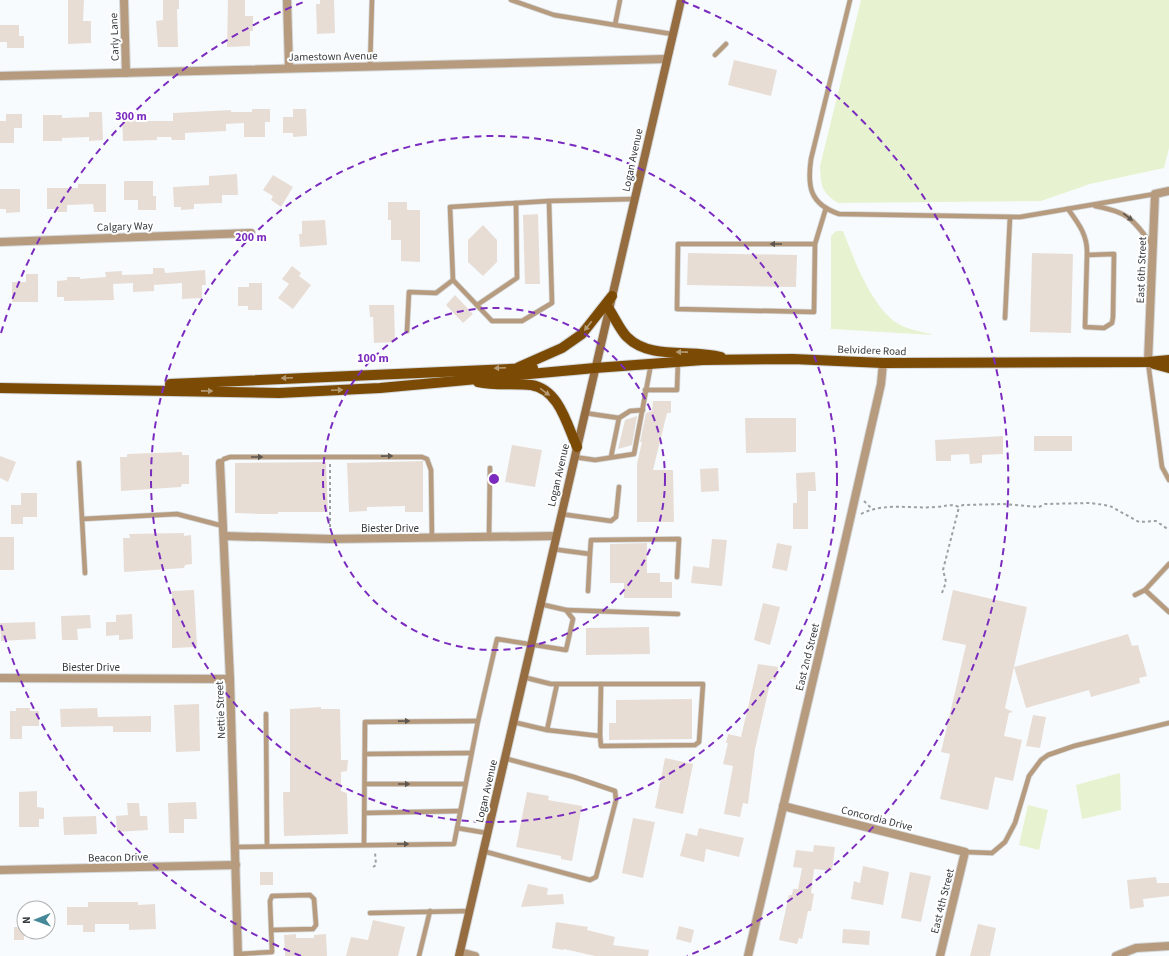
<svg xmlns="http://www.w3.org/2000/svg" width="1169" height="956" font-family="'Source Sans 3',sans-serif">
<rect width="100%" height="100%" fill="#f7fbfe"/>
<!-- green -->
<g fill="#e7f3d0">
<path d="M861 0H1169V148L1164 168 1090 184 1041 201 838 203C821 192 821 186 820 166Z"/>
<path d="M836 231H843C854 259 871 306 897 323 907 330 922 331 933 335L831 329V236Z"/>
<path d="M1120 773 1121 810 1082 819 1076 785Z"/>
<path d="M1028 805 1048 810 1039 850 1019 845Z"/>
</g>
<!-- building -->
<g fill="#e7ddd5">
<path d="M68 0H84L83 21H91V43L68 44Z"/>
<path d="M163 0H179V9H177L178 47H158L156 21 163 20Z"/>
<path d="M228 0H245V16H253V31H250V46L227 47Z"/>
<path d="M320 0H334L335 33 317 34 316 4H320Z"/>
<path d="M0 25H19V36H24V48H7V42H0Z"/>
<path d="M734 60 777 70 771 96 728 85Z"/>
<path d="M252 109H270V122H265V137H244V123L226 124V131L185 133V140H172L171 137H157V140L123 141 122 118H135L134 112H145V121H173V113L231 110V112H252Z"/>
<path d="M293 109H306L307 136 293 137V133H283V117H293Z"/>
<path d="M89 112H102L103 140 89 141V137L62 138V141H43V115H62V118L89 117Z"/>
<path d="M6 114H22V128H14V143H0V121H6Z"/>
<path d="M237 174 238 195H222V203L194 204V209L181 210V207H174L173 187 209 185V176Z"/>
<path d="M273 175 293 187 281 207 271 200 273 196 263 190Z"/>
<path d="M124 181H153V196H156V210H138V200H124Z"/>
<path d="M78 184H106V212H94L93 204 67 205V212H55V209H47V188H78Z"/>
<path d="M0 189H20V212L6 213V209H0Z"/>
<path d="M388 202H407V210H420V262L401 261V240H391V220H388Z"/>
<path d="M538 214 540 284H525L523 215Z"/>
<path d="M325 220 327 245 300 247 299 234H302V221Z"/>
<path d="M483 225 497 240V262L483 276 468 262V240Z"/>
<path d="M688 253 797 255 796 287 687 285Z"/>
<path d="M1032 253 1073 254 1071 333 1030 332Z"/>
<path d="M292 266 301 273 299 276 311 285 293 309 278 298 289 284 282 279Z"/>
<path d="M153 268H164L165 273 205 270 206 285H202V298L182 299V283L154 285V291L133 292V283L113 284 114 300 64 301V297H57V281L67 280V277H80V279L106 277 105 272 122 271V275L153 274Z"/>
<path d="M26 274H38V302H12V282H26Z"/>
<path d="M249 283H262V310H248V306H238V287H249Z"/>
<path d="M455 295 473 314 463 323 446 305Z"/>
<path d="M369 305H394L395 342 374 343 373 317H370Z"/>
<path d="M653 401H671V413H667L653 470H673L674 522H637V464L642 442H640L646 413 652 411Z"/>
<path d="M637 416 632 445 618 449 625 420Z"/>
<path d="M745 418H796V452L746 453Z"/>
<path d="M1003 436V454L982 455V463L970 464 969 454 951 455V461H936L935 440Z"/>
<rect x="1034" y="436" width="38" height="15"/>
<path d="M512 445 542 450 535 487 505 482Z"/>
<path d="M182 452V455H189V484H182L181 487 121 491 120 457H127V454Z"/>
<path d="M0 456 16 462 8 482 0 478Z"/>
<path d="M423 461V512H405V506L367 507V511L349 512 347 463Z"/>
<path d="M326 462 328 512H278V514H260L235 513V463Z"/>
<path d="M718 468 719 491 701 492 700 469Z"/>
<path d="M815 472 816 491H808V529H793V503H797L796 473Z"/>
<path d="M21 493H37V517H23V524H11V505H21Z"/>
<path d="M184 533V536L191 535 192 564 185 565 184 568 124 572 123 538H130L129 534Z"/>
<rect x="0" y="537" width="14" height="33"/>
<path d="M712 539 727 540 722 586 691 583 693 566 709 568Z"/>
<path d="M647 543V573H660V582H672V598H624V583H610V544Z"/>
<path d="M777 543 792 546 787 571 772 568Z"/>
<path d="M194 590 197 647 172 648V591Z"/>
<path d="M953 590 1027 607 1005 708 1013 712 1009 713 1004 736 1022 740 1013 781 995 777 988 810 940 799 950 754 941 752 966 645 942 640Z"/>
<path d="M763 603 780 607 770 645 754 640Z"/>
<path d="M132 614 133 639 119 640V635L106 636V622H116V615Z"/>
<path d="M90 615 91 628 77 629 78 640H62L61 616Z"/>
<path d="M35 622 36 639 1 641 0 623Z"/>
<path d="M649 627 650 654 586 655V628Z"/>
<path d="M1128 634 1132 646 1138 645 1147 676 1139 678 1140 683 1091 697 1089 690 1026 708 1014 667Z"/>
<path d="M758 664 778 667 776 680 771 679 755 749 748 804 743 803 740 817 724 814 733 766 723 764 728 743H726L728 734 741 737Z"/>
<path d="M692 699V739L609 740V723H616V700Z"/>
<path d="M199 704 200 751 176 752 174 705Z"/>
<path d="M321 707V709H340L341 760H348L347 771 341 772V791L347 793 348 834 284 836 283 792H290V709Z"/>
<path d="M16 708H30V711H39V726H22V739H10V711H16Z"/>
<path d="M97 708 98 717 151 716V732H113V726L61 727 60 709Z"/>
<path d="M1033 715 1046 717 1040 748 1026 746Z"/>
<path d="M665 758 693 764 683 814 655 808Z"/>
<path d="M37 791V807L44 808V819H39V827H19V792Z"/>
<path d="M527 792 549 796 548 800 582 806 572 861 561 859V856L516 847Z"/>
<path d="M196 802 197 819H184V833H169L168 803Z"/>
<path d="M127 803H139L140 816H147L148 830 117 832 116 816 128 815Z"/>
<path d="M96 816 97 834 64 835 63 817Z"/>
<path d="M633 818 655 822 643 878 622 873Z"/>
<path d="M699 828 744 838 739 857 706 849 704 862 680 856 686 833 697 836Z"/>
<path d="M814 845 835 847 832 871 814 869 811 893 814 894 811 911H808L802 939 799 938 797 944 779 940 789 895H792L793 889H798L802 868 793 867 796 850 813 852Z"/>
<path d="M863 866 889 872 883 905 851 899 854 881 860 883Z"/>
<rect x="260" y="872" width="13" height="13"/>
<path d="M910 872 931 876 921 922 901 918Z"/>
<path d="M1156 877 1157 883H1169V896L1143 899 1144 907 1130 909 1127 880Z"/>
<path d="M528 884 548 888 547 895 563 894 564 904 521 907Z"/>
<path d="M88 902H138V905L155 904 156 929 129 930V924H95V932H83V925H67V907H88Z"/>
<path d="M373 920 405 927 398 956H346L351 937 368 940Z"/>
<path d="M556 922 588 927 587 930 615 937 613 945 649 950 648 956H595L564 949 563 950 552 948Z"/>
<path d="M978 924 996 928 990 956H970Z"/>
<path d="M679 926 694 930 691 943 676 939Z"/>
<rect x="14" y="927" width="10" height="13"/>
<path d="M843 929 870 931 869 945 842 943Z"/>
<path d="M296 934V938H314V935L326 934 327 956H285L284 935Z"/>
</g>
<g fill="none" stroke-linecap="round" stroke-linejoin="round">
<!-- service casing -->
<g stroke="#d4d8db" stroke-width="6">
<g id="service">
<path d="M511 0 554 15 615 25"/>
<path d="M620 0 615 25 672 34"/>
<path d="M850 0 811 159C807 187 810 204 839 214L1020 217 1155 194"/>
<path d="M715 55 726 44"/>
<path d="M370 67 372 0"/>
<path d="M549 201 450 207 453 280 492 321H522L552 303 549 201 635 199"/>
<path d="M1095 206C1128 212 1132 218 1152 245"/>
<path d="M1068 209C1079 224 1088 236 1087 255L1085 327 1104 328 1112 323 1113 317 1114 254 1087 255"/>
<path d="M815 244H678L677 309 814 312 815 244 826 208"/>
<path d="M477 305 517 278 516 203"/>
<path d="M1005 318 1010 217"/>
<path d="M407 331 409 292 436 293 453 280"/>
<path d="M1148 362 1162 467 1169 480"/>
<path d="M645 390H677L678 362"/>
<path d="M585 413 619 418 611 457"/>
<path d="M619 418 630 411 643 410"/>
<path d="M574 457 595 460 634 454 651 364"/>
<path d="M79 463 82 519 177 514 223 526"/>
<path d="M220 463 224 459 230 457H422L427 459 431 470 432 539"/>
<path d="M561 514 611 521 616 517 619 487"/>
<path d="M82 519 85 573"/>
<path d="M489 538 490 468"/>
<path d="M552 549 590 554 591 540 679 539 677 577"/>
<path d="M1145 590 1169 564"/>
<path d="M588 591 590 554"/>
<path d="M1135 595 1145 590 1169 612"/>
<path d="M566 610 678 614"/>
<path d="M266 714 267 846"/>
<path d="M513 722 547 730 600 736 601 746 695 745 699 742 703 684H551L523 677"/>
<path d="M547 730 557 684"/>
<path d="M600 736 601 684"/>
<path d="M365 754 471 753"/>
<path d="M365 784H465"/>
<path d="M365 813 460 811"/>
<path d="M457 828 487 833"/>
<path d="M364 844 365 722 478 721"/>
<path d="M236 847 454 844 478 721 497 639 566 650 573 619 566 610 540 604"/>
<path d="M483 851 590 880 596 877 616 800 615 791 574 777 504 758"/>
<path d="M965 852 992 853 1005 842 1015 823 1029 776 1041 760 1048 755 1074 746 1169 723"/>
<path d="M370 913 469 911"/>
<path d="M238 954 272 952 270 901 272 896 310 895 314 899 316 925 313 929 271 930"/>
<path d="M419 956 430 911"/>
</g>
</g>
<!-- minor casing -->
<g stroke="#d4d8db" stroke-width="10">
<g id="minor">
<path d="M124 0 126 73"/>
<path d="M287 0 289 68"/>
<path d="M0 76 666 59"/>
<path d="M0 242 251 233"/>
<path d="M1148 362 1155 194 1169 191"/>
<path d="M220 463 230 679 238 956"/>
<path d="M224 536 330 539 555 536"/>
<path d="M0 678 230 679"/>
<path d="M783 806 965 852 940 956"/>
<path d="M0 870 236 865"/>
<path d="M460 952 475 956"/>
<path d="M748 956 828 616 881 384 883 363"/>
<path d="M1116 956 1136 948 1169 946"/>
</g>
</g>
<!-- secondary casing -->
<g stroke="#d4d8db" stroke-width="10">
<path id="secondary" d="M459 956 681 0"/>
</g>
<!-- primary casing -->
<g stroke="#d4d8db" stroke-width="12">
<g id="primary">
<path d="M609 309C615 318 620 330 627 337 650 360 690 349 721 357"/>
<path d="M1154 364 1169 368"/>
<path d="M519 367 562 348 582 334 612 296"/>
<path d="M478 382C496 386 513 383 531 385 559 389 567 425 577 447"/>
<path d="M170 384 533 368"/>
<path d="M0 388 279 393 380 388 595 368 703 360 793 359 883 363 1148 362 1169 360"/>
</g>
</g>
<!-- path -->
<g stroke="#9ca0a3" stroke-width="2" stroke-dasharray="3 3" stroke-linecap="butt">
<path d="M330 464V529"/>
<path d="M864 501 872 509"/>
<path d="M861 514C885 502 909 509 935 507 944 507 950 503 959 507L963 505 1004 504 1039 507 1045 504 1091 503 1110 506 1139 522 1156 521 1169 530"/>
<path d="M942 593 946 582 943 570 959 507"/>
<path d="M373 867 376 865 375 852"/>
</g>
<!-- service -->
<use href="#service" stroke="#b79b7e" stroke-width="4.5"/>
<!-- minor -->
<use href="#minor" stroke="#b79b7e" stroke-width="8"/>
<!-- secondary -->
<use href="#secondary" stroke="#956d41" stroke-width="8"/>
<!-- primary -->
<use href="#primary" stroke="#7b4b06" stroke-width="10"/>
</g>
<!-- one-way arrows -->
<defs><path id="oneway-solid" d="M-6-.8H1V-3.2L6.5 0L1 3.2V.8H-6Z"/></defs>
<g fill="#5d5750">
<use href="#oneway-solid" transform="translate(1128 217) rotate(38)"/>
<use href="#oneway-solid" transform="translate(776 244) rotate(-180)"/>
<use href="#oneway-solid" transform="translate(387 456) rotate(-1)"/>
<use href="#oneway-solid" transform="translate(257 457)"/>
<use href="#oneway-solid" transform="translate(404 721) rotate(-1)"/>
<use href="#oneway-solid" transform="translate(404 784)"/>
<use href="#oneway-solid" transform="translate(403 844)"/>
</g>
<g fill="#b69c76">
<use href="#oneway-solid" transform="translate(588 326) rotate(128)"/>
<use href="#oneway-solid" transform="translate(682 352) rotate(-179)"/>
<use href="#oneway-solid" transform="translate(500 368) rotate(177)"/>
<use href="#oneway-solid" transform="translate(287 378) rotate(177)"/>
<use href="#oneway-solid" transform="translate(337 390) rotate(-3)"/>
<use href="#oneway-solid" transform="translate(207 391) rotate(1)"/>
<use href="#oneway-solid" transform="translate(545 392) rotate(36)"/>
</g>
<!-- distance rings -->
<g fill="none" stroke="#7b2cbf" stroke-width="2" stroke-dasharray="7 5">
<circle cx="494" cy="479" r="171"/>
<circle cx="494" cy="479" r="343"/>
<path d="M301 956A514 514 0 0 1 1 625M1 333A514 514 0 0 1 306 1M682 1A514 514 0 0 1 687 956"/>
</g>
<g text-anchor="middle" stroke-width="4" stroke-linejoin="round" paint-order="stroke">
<!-- street labels -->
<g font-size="11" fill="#363a3d" stroke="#fff">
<text transform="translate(114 37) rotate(-92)" y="4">Carly Lane</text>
<text transform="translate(333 56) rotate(-1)" y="4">Jamestown Avenue</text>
<text transform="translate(632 160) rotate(-78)" y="4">Logan Avenue</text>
<text transform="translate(125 226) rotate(-2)" y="4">Calgary Way</text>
<text transform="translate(1141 270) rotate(-88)" y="4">East 6th Street</text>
<text transform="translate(872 350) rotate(2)" y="4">Belvidere Road</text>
<text transform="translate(558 475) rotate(-77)" y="4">Logan Avenue</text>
<text x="390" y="532">Biester Drive</text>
<text transform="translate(807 657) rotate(-76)" y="4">East 2nd Street</text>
<text x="91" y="671">Biester Drive</text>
<text transform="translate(220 710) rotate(-92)" y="4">Nettie Street</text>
<text transform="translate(486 791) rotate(-77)" y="4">Logan Avenue</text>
<text transform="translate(877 818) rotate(14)" y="4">Concordia Drive</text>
<text transform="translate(118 857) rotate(-1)" y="4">Beacon Drive</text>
<text transform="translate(942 901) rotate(-76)" y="4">East 4th Street</text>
</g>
</g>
<circle cx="494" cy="479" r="6" fill="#7b2cbf" stroke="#fff" stroke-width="2"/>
<g font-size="12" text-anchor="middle" font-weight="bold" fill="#7b2cbf" stroke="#fff" stroke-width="4" stroke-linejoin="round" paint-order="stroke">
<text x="131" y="120">300 m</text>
<text x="251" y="241">200 m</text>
<text x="373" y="362">100 m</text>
</g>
<!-- north arrow -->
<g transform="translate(36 920) rotate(269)"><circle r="19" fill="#ffffff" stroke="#afb0b1"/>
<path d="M0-3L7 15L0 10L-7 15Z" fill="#458897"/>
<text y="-6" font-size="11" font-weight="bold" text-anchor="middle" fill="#363a3d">N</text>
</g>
</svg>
